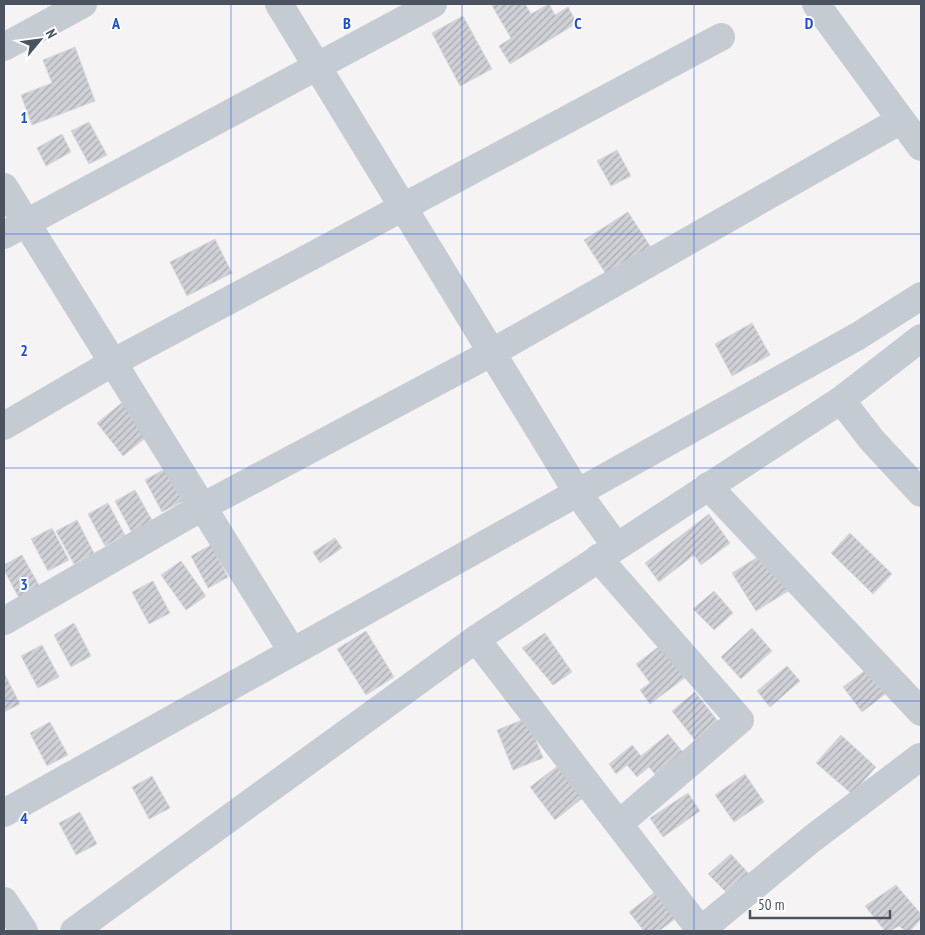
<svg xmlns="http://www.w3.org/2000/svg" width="925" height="935" font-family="'PT Sans Narrow',sans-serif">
<defs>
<pattern id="building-hatch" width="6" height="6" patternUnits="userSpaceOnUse" patternTransform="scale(1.25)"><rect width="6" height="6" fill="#d0d1d7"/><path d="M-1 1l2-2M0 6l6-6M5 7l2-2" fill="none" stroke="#abacb2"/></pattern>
</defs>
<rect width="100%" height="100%" fill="#f5f3f3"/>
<!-- building -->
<g fill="url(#building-hatch)" stroke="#d7d8dd">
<path d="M491 4H525L531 14 549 4 555 15 568 7 577 23 510 64 499 46 511 38Z"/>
<path d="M463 16 492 69 460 86 432 33Z"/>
<path d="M75 47 95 101 32 125 21 95 52 83 43 60Z"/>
<path d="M89 122 107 155 89 164 71 131Z"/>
<path d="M62 134 71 152 46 166 37 148Z"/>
<path d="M617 150 631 176 611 186 597 161Z"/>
<path d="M628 212 652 249 608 277 584 240Z"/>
<path d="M215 239 232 273 187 296 170 262Z"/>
<path d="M752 323 770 355 732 376 715 344Z"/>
<path d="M123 402 149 435 123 456 97 423Z"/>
<path d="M165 469 183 501 162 512 145 480Z"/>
<path d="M135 490 153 522 132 533 115 501Z"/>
<path d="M108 503 125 535 105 546 88 514Z"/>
<path d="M709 514 730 543 701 565 694 555 659 582 645 563Z"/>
<path d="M77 520 94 553 74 564 56 531Z"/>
<path d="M52 528 69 560 48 571 31 539Z"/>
<path d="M850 533 892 574 873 594 831 553Z"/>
<path d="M335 538 342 548 320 563 313 552Z"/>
<path d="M211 545 228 577 208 588 191 556Z"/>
<path d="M766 552 790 590 756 611 732 573Z"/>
<path d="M22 555 40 587 19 598 4 570V565Z"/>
<path d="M181 561 206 596 186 610 161 575Z"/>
<path d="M153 581 170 613 149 624 132 592Z"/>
<path d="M714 591 733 613 714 630 693 609Z"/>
<path d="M74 623 91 656 71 667 54 635Z"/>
<path d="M752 628 772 651 741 679 721 657Z"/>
<path d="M366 631 394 677 366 695 337 649Z"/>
<path d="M545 633 572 672 553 685 522 648Z"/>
<path d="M666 641 690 674 650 704 640 690 650 683 636 664Z"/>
<path d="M42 645 59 677 38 688 21 656Z"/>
<path d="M875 663 893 688 862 712 843 687Z"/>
<path d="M787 666 800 681 770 707 757 691Z"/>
<path d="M4 673 20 704 4 712Z"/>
<path d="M695 692 725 730 702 749 672 711Z"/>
<path d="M527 718 543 758 513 770 497 730Z"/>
<path d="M50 722 68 755 47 766 30 733Z"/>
<path d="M668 734 686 756 658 778 649 767 637 777 627 765 616 774 609 764 632 745 641 756Z"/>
<path d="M841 735 876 767 852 794 816 763Z"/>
<path d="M559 765 584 797 555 820 530 787Z"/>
<path d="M745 774 764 802 734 822 715 795Z"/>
<path d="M152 776 170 808 149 819 132 787Z"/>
<path d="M688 793 700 811 663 837 650 818Z"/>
<path d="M80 812 97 844 76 855 59 823Z"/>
<path d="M731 854 750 875 728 894 708 874Z"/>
<path d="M896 885 921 914V919L910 931H905L899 926 890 931H885L865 906Z"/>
<path d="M659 889 679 916 659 931H644L629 912Z"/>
</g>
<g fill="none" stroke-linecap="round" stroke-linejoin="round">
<!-- minor -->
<g stroke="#c4cbd3" stroke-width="28">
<path d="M279 4 577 492 616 546"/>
<path d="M816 4 921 147"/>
<path d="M4 47 83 4"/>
<path d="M4 187 292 651"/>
<path d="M4 235 433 4"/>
<path d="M841 400 871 439 921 493"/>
<path d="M4 426 112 363 721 37"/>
<path d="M708 486 921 712"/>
<path d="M598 558 740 720 620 823"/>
<path d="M4 621 202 507 491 353 901 120"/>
<path d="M476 639 701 931"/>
<path d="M4 813 858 336 921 296"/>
<path d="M4 901 24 931"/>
<path d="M701 930 813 838 920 757"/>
<path d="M74 931 476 639 841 400 921 338"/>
</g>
</g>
<!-- grid -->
<path fill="none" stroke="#1d4ed8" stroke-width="1" stroke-opacity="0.55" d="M231 4V931M462 4V931M694 4V931M4 234H921M4 468H921M4 701H921"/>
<g font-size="16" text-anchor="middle" font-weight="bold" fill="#1d4ed8" stroke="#fff" stroke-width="4" stroke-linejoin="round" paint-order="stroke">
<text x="116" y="29">A</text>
<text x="347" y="29">B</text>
<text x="578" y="29">C</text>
<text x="809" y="29">D</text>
<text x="24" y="123">1</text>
<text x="24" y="356">2</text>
<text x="24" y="590">3</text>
<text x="24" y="824">4</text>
</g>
<!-- border -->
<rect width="925" height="935" fill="none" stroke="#4b5360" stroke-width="10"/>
<!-- north arrow -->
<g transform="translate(40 40) rotate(61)" stroke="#ffffff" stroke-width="4" paint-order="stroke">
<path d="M0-4L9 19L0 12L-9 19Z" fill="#4b5360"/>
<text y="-8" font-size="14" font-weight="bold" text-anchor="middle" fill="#4b5360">N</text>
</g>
<!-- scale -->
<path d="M750 910v8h140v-8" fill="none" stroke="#4b5360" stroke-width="2.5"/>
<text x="758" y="910" font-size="15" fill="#4b5360" stroke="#ffffff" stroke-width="4" paint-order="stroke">50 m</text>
</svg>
